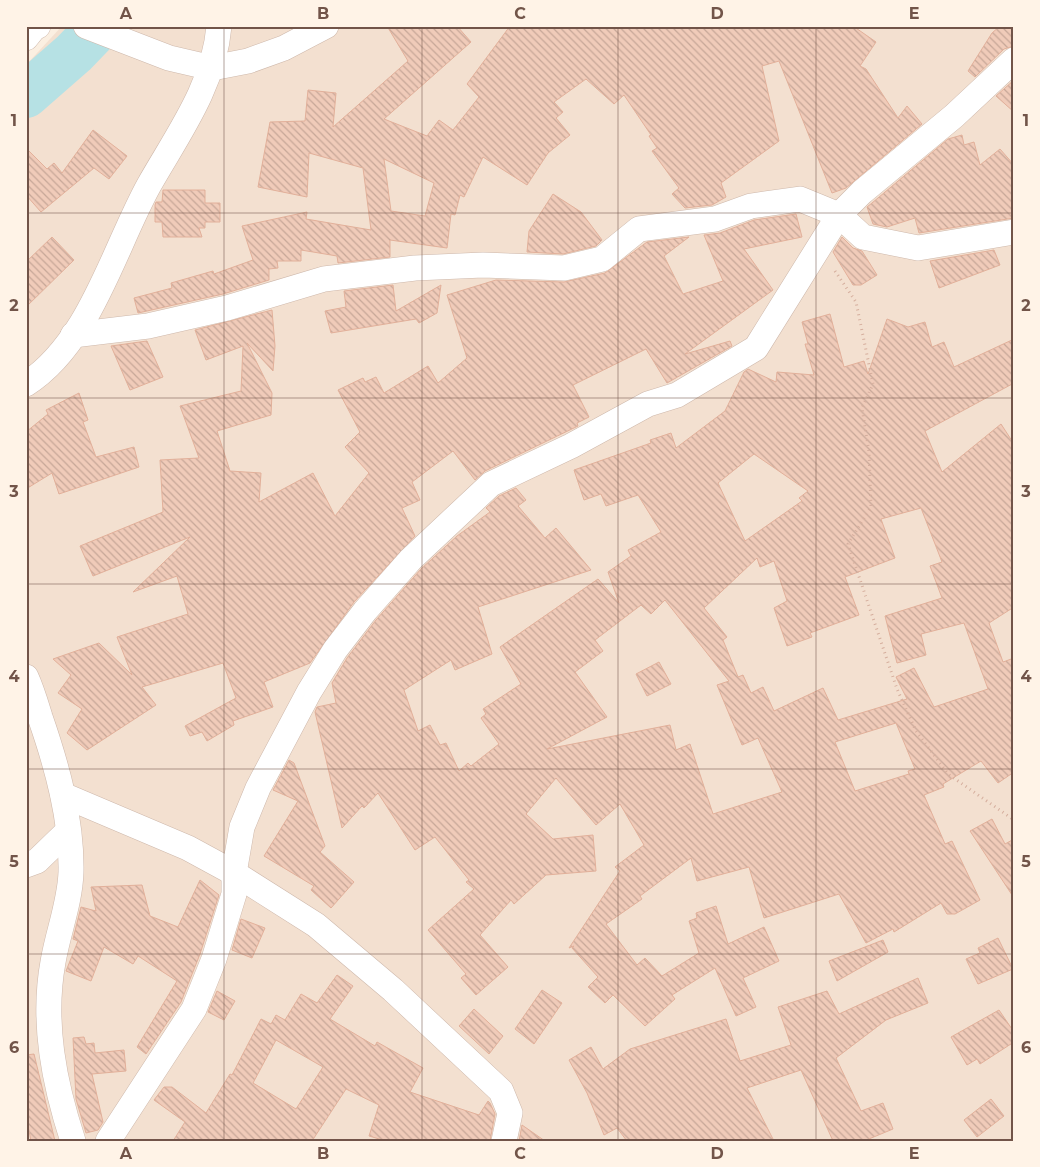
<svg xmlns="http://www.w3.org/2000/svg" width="1040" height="1167" font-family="Montserrat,sans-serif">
<defs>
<pattern id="building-back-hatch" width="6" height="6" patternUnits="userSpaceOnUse" patternTransform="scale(1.25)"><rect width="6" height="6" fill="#f0cbb9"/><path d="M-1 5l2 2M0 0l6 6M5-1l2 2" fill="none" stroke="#c7a798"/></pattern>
</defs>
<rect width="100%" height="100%" fill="#fbefe1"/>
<!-- residential -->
<path fill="#f3e0d0" d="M62 26H1014V1141H26V65Z"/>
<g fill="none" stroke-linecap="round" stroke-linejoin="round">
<!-- river -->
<path stroke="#b6e1e4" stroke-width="46" d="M26 95 74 53 100 26"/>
</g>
<!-- building -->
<g fill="url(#building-back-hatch)" stroke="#e2b09a" fill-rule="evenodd">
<path d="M387 26H457L471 42 384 119 427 136 439 120 453 130 479 97 467 84 510 26H853L876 42 860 66 866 69 898 118 907 106 922 124 846 188 832 193 779 61 762 66 779 141 721 183 726 197 712 205 685 208 672 194 679 188 652 151 657 148 649 136 651 135 624 95 614 104 586 79 554 102 563 112 556 118 570 135 548 153 527 185 483 157 464 197 460 195 455 215 451 214 447 248 390 240V257L338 263 337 256 301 250V261H277L278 268 269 269V280L223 294 138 313 134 298 172 288 171 283 213 271 214 274 253 260 242 226 307 212 306 219 371 230 363 168 309 153 307 197 258 187 270 122 305 121 308 90 336 93 333 127 408 61ZM384 159 434 183 425 216 391 211Z"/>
<path d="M1000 26H1014V46L1004 49 975 77 968 71 992 33Z"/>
<path d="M1014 80V112L996 96Z"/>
<path d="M93 130 127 156 109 179 94 168 41 212 26 195V148L47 169 54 163 62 173Z"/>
<path d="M962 135 964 145 974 142 980 165 1000 149 1014 165V218L919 233 915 218 887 227 873 224 867 207 872 203 948 139Z"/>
<path d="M163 190H205V203H220V222H205V228H199L202 237H163L162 222H155V205L156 202H162Z"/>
<path d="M553 194 581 212 602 240 596 246 563 254 527 252 529 231Z"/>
<path d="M796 214 802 237 744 249 773 290 685 354 730 341 732 346 667 383 646 349 573 385 589 417 577 423 578 426 485 471 475 480 453 451 412 482 420 500 402 508 415 536 354 602 310 663 264 682 273 707 233 721 234 725 207 741 202 732 190 736 185 726 236 698 223 663 142 687 156 705 87 750 67 733 82 709 58 693 71 675 53 659 99 643 132 675 117 637 188 614 177 576 133 592 190 537 93 576 80 546 163 512 160 460 199 458 180 406 241 391 243 346 206 360 195 330 272 310 275 346 273 371 247 343 272 393 271 415 217 431 230 471 261 473 259 502 313 473 335 516 369 473 345 447 360 432 338 390 363 378 365 382 376 377 384 393 428 366 438 383 467 358 447 295 496 280 564 282 605 273 647 242 689 237 664 256 683 294 723 281 704 235 720 233 754 220Z"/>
<path d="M52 237 74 260 26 307V262Z"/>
<path d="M842 237 853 248 862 251 877 275 861 285H853L833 252Z"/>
<path d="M994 250 1000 265 939 288 930 261Z"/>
<path d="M393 285 396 311 441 285 437 313 419 323 416 319 331 333 325 311 346 307 344 291Z"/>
<path d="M830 314 844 367 864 361 868 374 887 319 908 327 925 322 932 347 944 342 954 367 1014 339V383L925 431 942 472 1001 424 1014 444V607L989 623 1003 662 1014 658V772L998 783 981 761 943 784 944 787 924 795 945 844 952 841 980 900 955 914H947L941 903 894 932 893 929 866 943 839 894 764 918 749 867 697 881 691 858 640 896 642 899 606 924 637 965 645 958 662 976 699 953 689 921 697 918 696 913 716 906 728 944 764 927 779 961 743 978 756 1007 736 1016 715 968 672 995 675 999 645 1026 613 995 605 1003 588 987 598 977 572 948 574 946 569 948 620 871 615 867 644 845 620 804 596 825 556 778 526 814 553 839 593 835 596 871 546 875 514 904 511 900 480 935 508 967 476 995 461 978 466 974 428 930 474 889 466 882 469 880 435 837 415 850 378 793 364 808 362 806 342 828 315 712 317 707 336 703 332 683 347 658 376 620 421 569 457 536 490 512 486 508 499 496 516 488 526 500 518 506 545 538 556 528 591 570 478 607 492 654 455 670 451 660 404 690 418 731 430 725 440 745 446 743 459 771 468 763 471 766 499 744 481 718 486 714 483 709 521 684 500 647 598 579 619 603 608 572 631 556 628 550 661 532 638 495 606 506 601 494 584 500 574 470 651 443 650 440 671 433 676 448 725 411 744 372 748 369 776 382 777 372 814 375 805 344H808L802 322ZM754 454 808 491 799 498 802 501 745 541 718 483ZM921 508 942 562 930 566 942 598 885 616 897 663 926 655 921 634 964 623 988 689 934 707 914 668 896 677 907 699 838 720 823 688 774 711 763 687 751 693 743 675 738 677 723 640 727 637 704 608 757 558 760 567 774 561 787 601 774 608 787 646 812 637 810 633 859 615 845 577 895 558 881 519ZM665 600 729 681 717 685 742 745 758 738 782 792 713 814 690 744 676 750 670 725 547 749 607 717 575 672 603 651 595 640 641 605 651 614ZM896 723 915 769 908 771 909 774 855 791 835 742Z"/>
<path d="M147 341 163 377 130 390 111 346Z"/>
<path d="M79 393 88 420 83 422 96 457 134 447 139 467 59 494 52 473 26 489V432L48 414 46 410Z"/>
<path d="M659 662 671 684 647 696 636 674Z"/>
<path d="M289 760 294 763 325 846 320 852 354 882 331 908 311 890 314 886 264 856 298 801 273 790Z"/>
<path d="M992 819 1005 844 1014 839V898L970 831Z"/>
<path d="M200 880 219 895 200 954 181 1002 146 1054 137 1047 177 981 138 956 133 964 104 947 91 981 66 971 78 941 73 939 81 907 96 911 91 887 142 885 150 916 178 927Z"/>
<path d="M241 919 265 928 252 958 232 950Z"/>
<path d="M998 938 1013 969 978 984 966 959 980 953 978 948Z"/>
<path d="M883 940 888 952 837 981 829 961Z"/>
<path d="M337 975 353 986 330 1019 375 1046 377 1042 423 1068 410 1092 479 1115 488 1101 490 1103 495 1114 490 1141H386L369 1136 379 1105 346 1089 312 1141H173L185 1122 154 1100 164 1087H172L206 1113 230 1074 232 1075 261 1019 271 1024 276 1015 285 1020 301 994 317 1003ZM276 1040 323 1067 296 1109 253 1083Z"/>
<path d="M918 978 928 1003 886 1020 836 1058 861 1111 883 1103 893 1129 864 1141H833L801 1070 747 1088 774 1141H627L617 1128 604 1135 587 1093 569 1060 591 1047 603 1069 630 1049 726 1019 740 1061 791 1045 778 1007 827 991 839 1014Z"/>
<path d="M542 990 562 1003 534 1044 515 1029Z"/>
<path d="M217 991 235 1001 224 1020 208 1012Z"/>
<path d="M474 1009 503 1036 489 1054 459 1026Z"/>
<path d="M999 1010 1014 1032V1042L980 1064 977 1059 967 1065 951 1037Z"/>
<path d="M84 1037 86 1044 94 1043 95 1053 124 1050 126 1071 92 1074 103 1122 98 1130 86 1133 76 1099 73 1038Z"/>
<path d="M34 1054 55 1141H31L26 1116V1055Z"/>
<path d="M991 1099 1004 1116 977 1137 964 1120Z"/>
<path d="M522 1125 545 1141H519Z"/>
</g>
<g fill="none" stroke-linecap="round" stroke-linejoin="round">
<!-- minor casing -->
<g stroke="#ceb8ab" stroke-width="26">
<g id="minor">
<path d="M86 26 169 58 212 68 248 61 284 48 326 26"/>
<path d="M26 38 34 28 38 26"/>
<path d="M73 335 148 326 227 308 324 279 415 268 483 265 564 268 602 259 639 229 715 219 751 206 800 199 839 215 863 237 918 248 1014 232"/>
<path d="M26 384C90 343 114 248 149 185 178 134 214 86 219 26"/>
<path d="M26 677C32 690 36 704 40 717 57 766 72 820 71 872 70 903 58 932 53 962 42 1022 54 1083 73 1141"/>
<path d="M63 795 188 848 234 873 316 925 393 990 501 1091 510 1113 504 1141"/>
<path d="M26 865 37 861 68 831"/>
<path d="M108 1141 194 1009 214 959 234 894V873L242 827 258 788 309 692 335 650 365 611 411 559 491 484 571 446 648 404 677 395 756 348 839 215 862 192 954 116 1014 60"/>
</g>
</g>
<!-- path -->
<path stroke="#d5ae9d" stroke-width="3" stroke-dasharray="1 4" stroke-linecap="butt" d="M835 271 856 302 873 384 862 408 869 452 871 507 848 544 897 689 916 731 948 774 1014 820"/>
<!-- minor -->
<use href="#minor" stroke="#fff" stroke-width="25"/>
</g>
<!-- grid -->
<path fill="none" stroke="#725449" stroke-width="1" stroke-opacity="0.55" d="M224 26V1141M422 26V1141M618 26V1141M816 26V1141M26 213H1014M26 398H1014M26 584H1014M26 769H1014M26 954H1014"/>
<!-- border -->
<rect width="1040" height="1167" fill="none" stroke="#fff3e7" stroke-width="55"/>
<rect x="28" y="28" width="984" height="1112" fill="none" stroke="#725449" stroke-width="2"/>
<g font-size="16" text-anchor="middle" font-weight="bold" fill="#725449">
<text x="126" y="19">A</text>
<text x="323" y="19">B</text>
<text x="520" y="19">C</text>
<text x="717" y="19">D</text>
<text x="914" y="19">E</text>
<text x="14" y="126">1</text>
<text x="1026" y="126">1</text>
<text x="14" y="311">2</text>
<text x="1026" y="311">2</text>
<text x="14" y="497">3</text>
<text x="1026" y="497">3</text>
<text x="14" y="682">4</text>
<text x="1026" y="682">4</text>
<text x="14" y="867">5</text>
<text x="1026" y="867">5</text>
<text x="14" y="1053">6</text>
<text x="1026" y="1053">6</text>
<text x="126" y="1159">A</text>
<text x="323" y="1159">B</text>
<text x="520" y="1159">C</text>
<text x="717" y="1159">D</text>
<text x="914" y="1159">E</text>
</g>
</svg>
